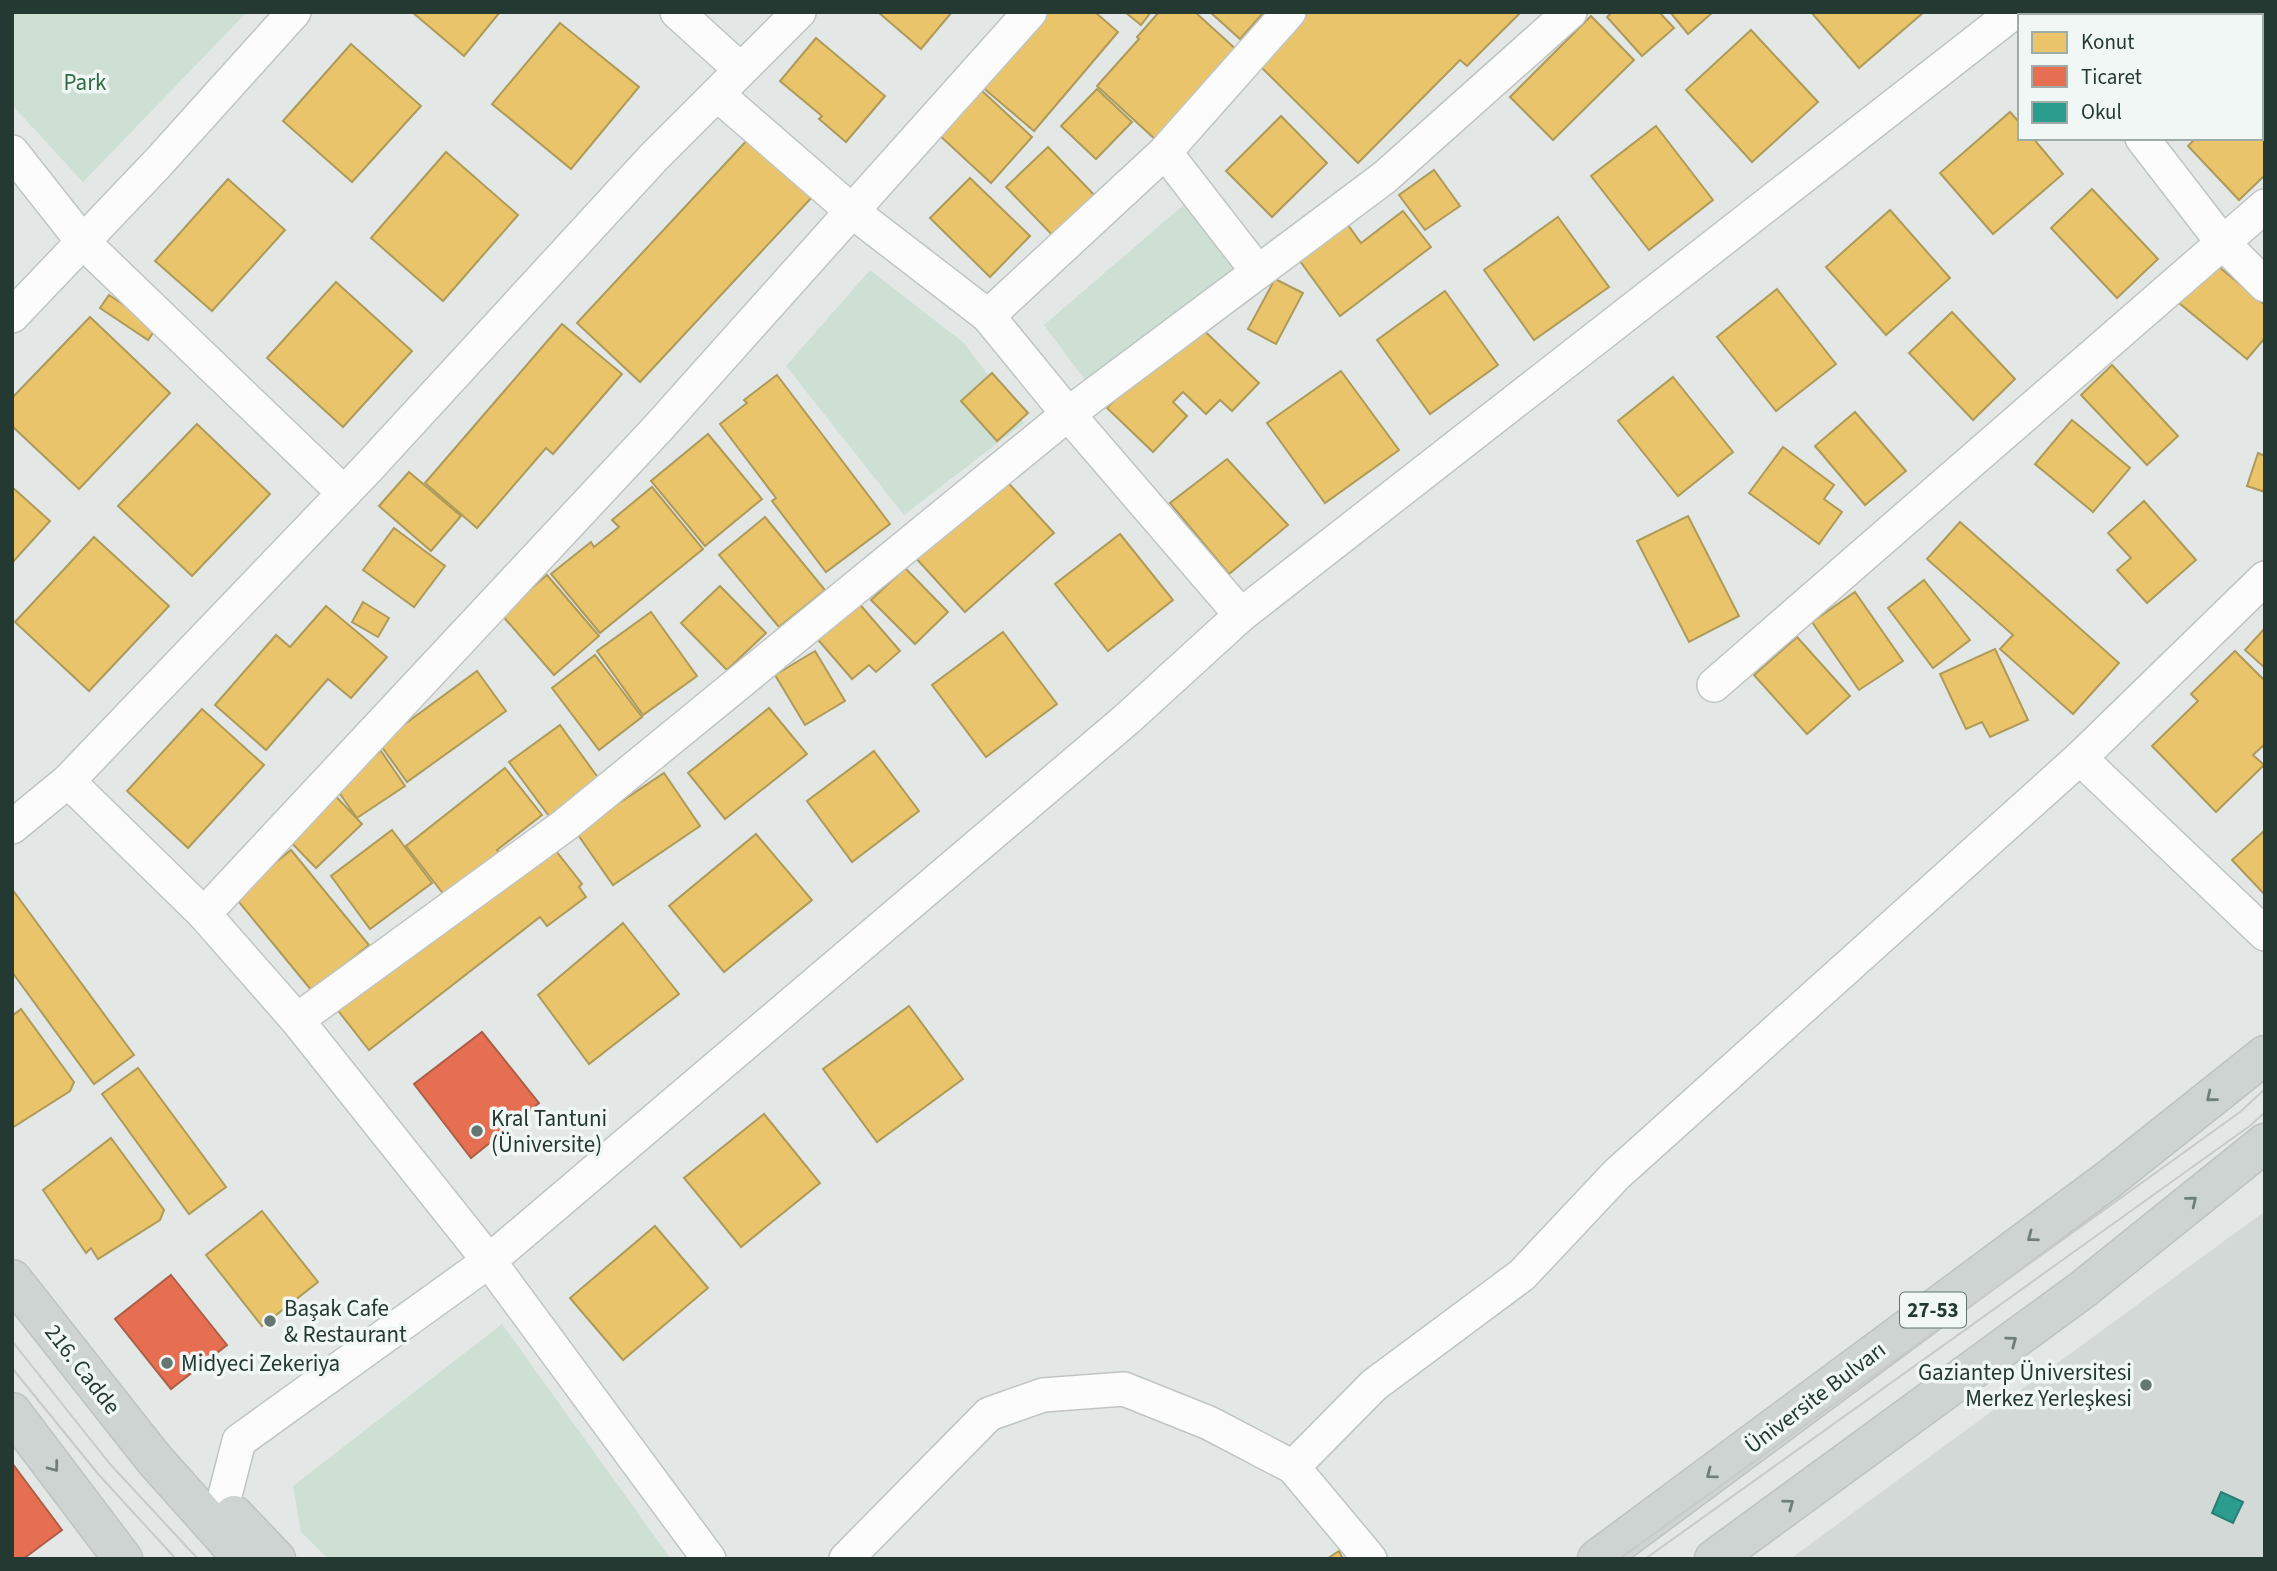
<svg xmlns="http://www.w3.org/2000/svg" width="2277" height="1571" font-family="'Source Sans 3',sans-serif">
<rect width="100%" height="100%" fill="#e3e8e6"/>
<!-- built -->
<path fill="#d2d9d6" d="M2265 1211V1559H1790Z"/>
<!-- green -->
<g fill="#cee0d3">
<path d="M12 12H247L83 182 12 105Z"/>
<path d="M1187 202 1239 273 1088 384 1044 325Z"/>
<path d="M870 270 964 343 1024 423 904 515 786 366Z"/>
<path d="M502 1324 671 1559H328L301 1532 293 1486Z"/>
</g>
<!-- homes -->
<g fill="#e9c46a" stroke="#ae9a59" stroke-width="2">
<path d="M412 12H500L464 56Z"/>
<path d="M878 12H952L921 49Z"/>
<path d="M1044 12H1095L1118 32 1034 131 981 86Z"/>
<path d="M1125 12H1151L1141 25Z"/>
<path d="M1159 12H1195L1239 52 1157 141 1097 86 1139 39 1137 37Z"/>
<path d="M1210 12H1264L1240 39Z"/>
<path d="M1308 12H1519L1520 13 1467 66 1460 60 1358 163 1257 63Z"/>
<path d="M1612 12H1659L1674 28 1642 56 1607 17Z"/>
<path d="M1670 12H1713L1688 34Z"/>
<path d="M1811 12H1924L1859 68Z"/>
<path d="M2081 12H2162L2166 16H2078Z"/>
<path d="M1591 16 1634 60 1553 140 1510 97Z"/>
<path d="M560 23 639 87 571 169 492 104Z"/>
<path d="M1751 30 1818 102 1752 162 1686 90Z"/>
<path d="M816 38 885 96 846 142 819 119 822 116 780 81Z"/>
<path d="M351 44 421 106 352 182 283 121Z"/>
<path d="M980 89 1032 137 991 183 938 134Z"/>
<path d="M1097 89 1132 122 1096 159 1061 126Z"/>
<path d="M2010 112 2020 123V138H2033L2063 174 1993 234 1940 173Z"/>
<path d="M1281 116 1327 163 1272 217 1226 171Z"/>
<path d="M1656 126 1713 200 1649 250 1591 176Z"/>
<path d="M2261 133 2265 137V175L2239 200 2188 146 2196 138H2261Z"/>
<path d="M751 136 814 195 640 382 577 323Z"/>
<path d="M1048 147 1102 203 1060 243 1006 187Z"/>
<path d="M446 152 518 215 443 301 371 238Z"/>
<path d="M1434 170 1460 206 1425 230 1399 195Z"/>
<path d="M970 178 1030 236 990 277 930 218Z"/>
<path d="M228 179 285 230 212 311 155 261Z"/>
<path d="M2092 189 2158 259 2117 298 2051 228Z"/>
<path d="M1890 210 1950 278 1886 335 1826 267Z"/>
<path d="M1403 211 1431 247 1340 316 1297 257 1345 221 1361 243Z"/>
<path d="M1558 217 1609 287 1534 340 1484 270Z"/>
<path d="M2207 257 2265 305V338L2247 359 2173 298Z"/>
<path d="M1275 279 1303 293 1276 344 1248 329Z"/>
<path d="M336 282 412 351 343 427 267 358Z"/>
<path d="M1777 289 1836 364 1776 411 1717 337Z"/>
<path d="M1445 291 1498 365 1430 414 1377 340Z"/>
<path d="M109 295 157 327 148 340 100 308Z"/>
<path d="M1952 312 2015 379 1973 420 1909 353Z"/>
<path d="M90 317 170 393 79 489 12 426V398Z"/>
<path d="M1195 322 1259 383 1232 411 1220 400 1206 414 1183 392 1173 402 1187 416 1153 452 1107 408 1152 361Z"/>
<path d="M562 324 622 374 553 454 546 448 477 528 425 483Z"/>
<path d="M2112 365 2178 436 2147 465 2081 395Z"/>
<path d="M1341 371 1399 450 1325 503 1267 423Z"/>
<path d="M992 373 1028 413 997 441 961 401Z"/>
<path d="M777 375 890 524 826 572 772 501 776 498 720 424 747 403 744 400Z"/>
<path d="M1673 377 1733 452 1678 496 1618 421Z"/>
<path d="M1855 412 1906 471 1865 505 1815 446Z"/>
<path d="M2072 420 2130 468 2093 512 2035 464Z"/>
<path d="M197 424 270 494 192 576 118 506Z"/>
<path d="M708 434 762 499 705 546 651 481Z"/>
<path d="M1783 447 1834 485 1824 499 1842 512 1819 544 1749 493Z"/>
<path d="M2258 453 2265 456V492L2247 486Z"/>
<path d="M1227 459 1288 525 1229 574 1170 503Z"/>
<path d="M409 472 461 516 431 551 379 506Z"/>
<path d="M1003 477 1054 533 965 612 914 556Z"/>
<path d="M12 487 50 521 12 563Z"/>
<path d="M652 487 703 549 600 633 551 574 591 542 594 547 619 527 612 520Z"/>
<path d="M2144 501 2196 560 2147 603 2117 570 2131 558 2108 533Z"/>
<path d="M1688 516 1739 616 1689 642 1637 541Z"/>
<path d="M765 517 825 590 779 627 719 555Z"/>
<path d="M1960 522 2119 663 2073 714 2000 649 2013 635 1927 559Z"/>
<path d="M394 528 445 566 414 607 363 570Z"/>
<path d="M1120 534 1173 600 1108 651 1055 584Z"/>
<path d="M94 537 169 606 89 691 15 622Z"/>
<path d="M905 568 948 612 915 644 871 600Z"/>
<path d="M547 575 599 636 554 675 501 614Z"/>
<path d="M1924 580 1970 640 1933 668 1888 608Z"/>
<path d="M720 586 766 633 727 670 681 623Z"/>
<path d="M1855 592 1903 661 1859 690 1812 622Z"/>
<path d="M856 600 900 651 876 672 869 665 852 679 814 635Z"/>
<path d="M363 602 389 618 378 637 352 622Z"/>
<path d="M326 606 387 657 351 698 328 679 266 750 215 705 276 635 290 647Z"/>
<path d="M651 612 697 676 643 715 597 651Z"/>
<path d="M2265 628V668L2245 650Z"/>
<path d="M1003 632 1057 704 986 757 932 685Z"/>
<path d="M1797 637 1850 696 1807 734 1754 675Z"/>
<path d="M1995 649 2028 720 1990 737 1982 722 1966 729 1940 674Z"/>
<path d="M815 651 845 701 805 725 775 675Z"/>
<path d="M2235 651 2265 681V744L2253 755 2264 765 2216 812 2152 746 2198 701 2191 694Z"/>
<path d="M595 655 642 717 599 750 552 688Z"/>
<path d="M477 671 506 711 407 782 379 743Z"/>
<path d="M769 708 807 754 725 819 688 773Z"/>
<path d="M202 709 264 765 188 848 127 791Z"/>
<path d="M560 725 599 779 549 816 509 762Z"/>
<path d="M381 751 405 786 357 818 333 784Z"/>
<path d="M874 751 919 811 852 862 807 801Z"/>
<path d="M505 768 542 815 497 850 500 853 445 896 406 846Z"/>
<path d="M664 773 700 826 613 885 576 832Z"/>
<path d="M329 789 362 824 316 868 283 834Z"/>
<path d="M392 830 432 883 370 929 331 876Z"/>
<path d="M2265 830V895L2232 860Z"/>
<path d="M756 834 812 900 724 972 669 906Z"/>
<path d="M549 842 582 884 579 887 586 897 547 926 540 917 369 1050 336 1008Z"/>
<path d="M291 850 369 945 312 991 234 896Z"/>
<path d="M12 889 134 1055 94 1084 12 972Z"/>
<path d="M623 923 679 994 589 1064 538 995Z"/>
<path d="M909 1006 963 1079 877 1142 823 1069Z"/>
<path d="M21 1009 74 1082 70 1091 12 1128V1016Z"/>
<path d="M138 1068 226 1187 189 1214 102 1094Z"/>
<path d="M764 1114 820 1183 741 1247 684 1178Z"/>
<path d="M111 1138 164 1210 160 1220 98 1259 91 1248 86 1253 43 1190Z"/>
<path d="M262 1211 318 1282 262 1326 206 1255Z"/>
<path d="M655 1226 708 1288 623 1360 570 1298Z"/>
<path d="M1339 1551 1343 1559H1327Z"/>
</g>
<!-- shops -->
<g fill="#e76f51" stroke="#ac5f48" stroke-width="2">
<path d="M482 1032 539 1103 471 1158 414 1084Z"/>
<path d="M171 1275 227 1345 171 1389 115 1319Z"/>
<path d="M12 1463 62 1530 23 1559H12Z"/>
</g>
<!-- schools -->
<path fill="#2a9d8f" stroke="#287f73" stroke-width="2" d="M2221 1492 2243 1502 2233 1523 2212 1513Z"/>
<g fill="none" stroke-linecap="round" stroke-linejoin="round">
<!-- minor casing -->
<g stroke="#c0c5c3" stroke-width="36">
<g id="minor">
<path d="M677 12 741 70"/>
<path d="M2045 12 2048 16"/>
<path d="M717 94 853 212 988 316 1068 414 1241 615"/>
<path d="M2142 138 2223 243 2265 285"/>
<path d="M12 152 83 242 344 493"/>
<path d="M1165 152 1258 272"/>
<path d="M12 316 157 164 294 12"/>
<path d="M988 316 1165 152 1289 12"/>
<path d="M2265 578 2080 758 2265 934"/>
<path d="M1714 685 2265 206"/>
<path d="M68 781 204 914 297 1020 489 1261 709 1559"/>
<path d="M12 827 68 781 367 469 653 158 799 12"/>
<path d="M204 914 659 427 1030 12"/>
<path d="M297 1020 565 825 1068 414 1385 177 1570 12"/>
<path d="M1293 1467 1374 1385 1522 1275 1617 1174 2080 758"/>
<path d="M223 1503 239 1441 489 1261 1127 719 1241 615 2014 12"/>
<path d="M846 1559 989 1414 1043 1395 1124 1389 1209 1423 1293 1467 1370 1559"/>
</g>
</g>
<!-- major casing -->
<g stroke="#bcc4c2" stroke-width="41">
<g id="major">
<path d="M12 1279 154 1459 243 1559"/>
<path d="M12 1412 123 1559"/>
<path d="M234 1515 276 1559"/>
<path d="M1597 1559 2108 1180 2265 1055"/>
<path d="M1714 1559 2082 1290 2265 1143"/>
</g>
</g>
<!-- minor -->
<use href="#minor" stroke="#fbfcfb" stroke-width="33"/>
<!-- major -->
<use href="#major" stroke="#ced4d2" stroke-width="38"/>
<!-- tram -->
<g stroke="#c7cac9" stroke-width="2">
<path d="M12 1341 110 1464 198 1559"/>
<path d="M12 1368 99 1475 176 1559"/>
<path d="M1619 1559 2240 1112 2265 1089"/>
<path d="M1645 1559 2251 1125 2265 1112"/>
</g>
</g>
<!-- one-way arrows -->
<defs><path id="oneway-chevron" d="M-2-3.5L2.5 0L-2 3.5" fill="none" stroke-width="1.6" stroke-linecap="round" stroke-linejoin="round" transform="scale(1.75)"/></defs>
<g stroke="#707f7a">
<use href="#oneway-chevron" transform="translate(2211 1097) rotate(141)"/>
<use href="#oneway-chevron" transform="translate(2192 1201) rotate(-39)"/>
<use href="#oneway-chevron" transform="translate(2032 1237) rotate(143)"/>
<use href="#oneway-chevron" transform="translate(2012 1341) rotate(-36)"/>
<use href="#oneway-chevron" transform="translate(54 1467) rotate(53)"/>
<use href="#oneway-chevron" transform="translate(1711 1474) rotate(143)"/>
<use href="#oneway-chevron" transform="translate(1789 1504) rotate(-36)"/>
</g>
<!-- markers -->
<g fill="#667671" stroke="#f1f7f4" stroke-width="2.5">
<circle cx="477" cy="1131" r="7"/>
<circle cx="270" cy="1321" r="7"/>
<circle cx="167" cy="1363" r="7"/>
<circle cx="2146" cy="1385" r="7"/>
</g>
<g text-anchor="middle" stroke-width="7" stroke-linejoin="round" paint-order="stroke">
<!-- shield labels -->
<rect fill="#f1f7f4" stroke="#61726c" stroke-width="2" x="1900" y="1292.5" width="66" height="35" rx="5"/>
<g font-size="21" font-weight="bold" fill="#233932">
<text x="1933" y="1317">27-53</text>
</g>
<!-- park labels -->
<g font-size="23" fill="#316c46" stroke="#f1f7f4">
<text x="85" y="90">Park</text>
</g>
<!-- poi labels -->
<g font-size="23" fill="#233932" stroke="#f1f7f4" text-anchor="start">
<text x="491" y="1126">Kral Tantuni<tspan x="491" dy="26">(Üniversite)</tspan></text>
<text x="284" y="1316">Başak Cafe<tspan x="284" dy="26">&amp; Restaurant</tspan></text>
<text x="181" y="1371">Midyeci Zekeriya</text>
<text x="2132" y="1380" text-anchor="end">Gaziantep Üniversitesi<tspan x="2132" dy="26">Merkez Yerleşkesi</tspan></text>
</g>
<!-- street labels -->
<g font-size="23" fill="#233932" stroke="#f1f7f4">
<text transform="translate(83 1369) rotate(52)" y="8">216. Cadde</text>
<text transform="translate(1815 1397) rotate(-37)" y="8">Üniversite Bulvarı</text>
</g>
</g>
<!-- border -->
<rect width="2277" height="1571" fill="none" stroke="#233932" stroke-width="28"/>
<!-- legend -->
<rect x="2018" y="14" width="245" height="126" fill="#f1f7f4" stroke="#9faba6" stroke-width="2"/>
<rect x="2032" y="32" width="35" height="21" fill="#e9c46a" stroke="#9faba6" stroke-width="2"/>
<text x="2081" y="49" font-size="21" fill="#233932">Konut</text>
<rect x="2032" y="66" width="35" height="21" fill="#e76f51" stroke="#9faba6" stroke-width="2"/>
<text x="2081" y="84" font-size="21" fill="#233932">Ticaret</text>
<rect x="2032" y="102" width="35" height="21" fill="#2a9d8f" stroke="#9faba6" stroke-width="2"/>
<text x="2081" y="119" font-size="21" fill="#233932">Okul</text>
</svg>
